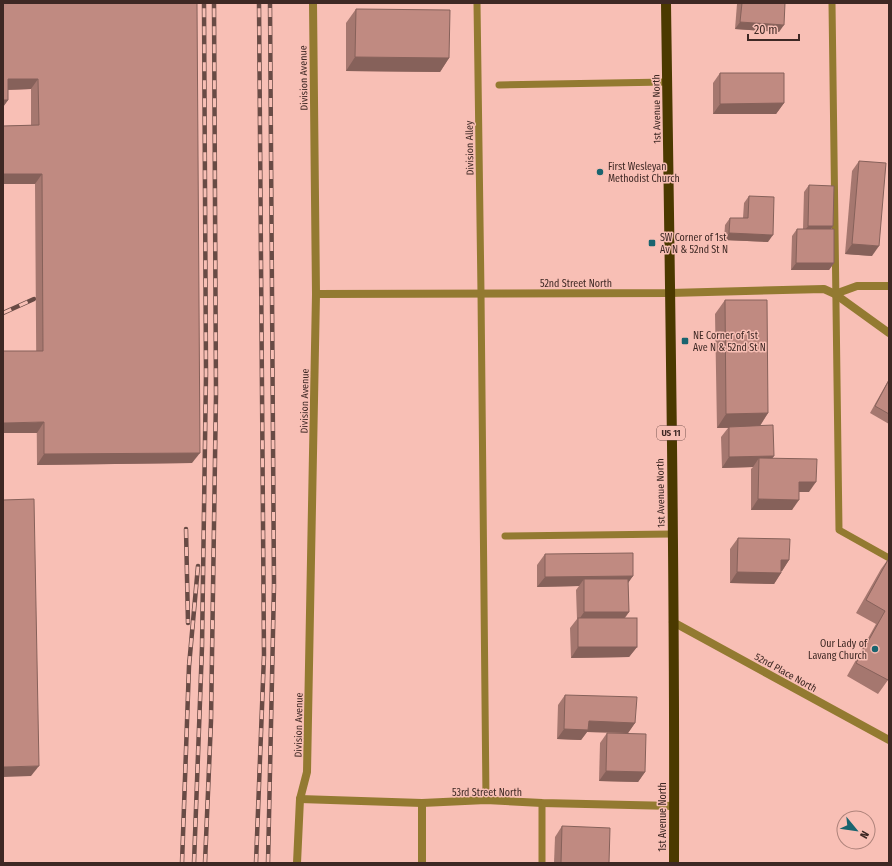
<svg xmlns="http://www.w3.org/2000/svg" width="892" height="866" font-family="'Fira Sans Condensed',sans-serif">
<rect width="100%" height="100%" fill="#f8bfb5"/>
<g fill="none" stroke-linecap="round" stroke-linejoin="round">
<!-- lane -->
<g stroke="#937a31" stroke-width="7">
<path d="M477 3 481 293 486 800"/>
<path d="M832 3 839 530 889 558"/>
<path d="M499 85 667 82"/>
<path d="M505 536 672 534"/>
<path d="M542 803V863"/>
</g>
<!-- street -->
<g stroke="#937a31" stroke-width="8">
<path d="M316 294 670 293 824 289 835 294 889 333"/>
<path d="M835 294 857 286H889"/>
<path d="M673 622 889 740"/>
<path d="M300 799 422 803 486 800 542 803 674 806"/>
<path d="M297 863 300 799 307 772 316 294 313 3"/>
<path d="M422 863V803"/>
</g>
<!-- primary -->
<path stroke="#4b3900" stroke-width="10" d="M666 3C670 290 675 576 674 863"/>
<!-- rail casing -->
<g stroke="#694b45" stroke-width="4.5">
<g id="rail">
<path d="M3 313 34 299"/>
<path d="M186 529 188 623"/>
<path d="M182 863 189 666 198 566"/>
<path d="M194 863 202 647 206 374 204 3"/>
<path d="M205 863 211 721 216 394 214 3"/>
<path d="M256 863 264 655 262 390 259 3"/>
<path d="M268 863 274 586 270 3"/>
</g>
</g>
<!-- rail -->
<use href="#rail" stroke="#f8bfb5" stroke-width="3" stroke-dasharray="9" stroke-linecap="butt"/>
</g>
<!-- wall -->
<g fill="#a5776f">
<path d="M3 3H197L192 463 37 465 35 184H3V126L31 125V89L8 90V100L3 107Z"/>
<path d="M738 3H785L779 32 735 29 737 4Z"/>
<path d="M356 9 449 58 440 72 346 71V23Z"/>
<path d="M720 73 784 103 776 114H713V83Z"/>
<path d="M859 161 872 256 845 254 852 171Z"/>
<path d="M809 185 833 226 831 229 834 263 829 270H791L792 236 797 229H803L804 192Z"/>
<path d="M749 196 768 242 724 240 725 225 730 218H743L744 203Z"/>
<path d="M725 300 768 413 760 426 772 458 809 492H799L792 510H751V469L753 467 722 468 721 437 728 428H717L715 314Z"/>
<path d="M889 379V424L870 413Z"/>
<path d="M738 538 789 560 782 571H781V573L774 584 730 583V549Z"/>
<path d="M545 554 633 576 628 582 629 612 625 618 637 647 629 657 571 658 570 628 577 619 576 590 579 586 537 587V565Z"/>
<path d="M889 558 888 680 878 694 847 676 876 624 856 613 881 569Z"/>
<path d="M565 695 635 723 628 733 587 732 581 740 557 739 558 705Z"/>
<path d="M607 733 645 772 638 782 599 781 600 743Z"/>
<path d="M562 826 609 863H554L555 837Z"/>
</g>
<!-- shaded-wall -->
<g fill="#86615a">
<path d="M740 22 784 25 779 32 735 29Z"/>
<path d="M355 57 449 58 440 72 346 71Z"/>
<path d="M8 79H38L31 89 3 90Z"/>
<path d="M3 100H8L3 107Z"/>
<path d="M784 103 776 114H713L720 104Z"/>
<path d="M3 174H42L35 184H3Z"/>
<path d="M808 226H833L828 233H803Z"/>
<path d="M729 233 773 235 768 242 724 240Z"/>
<path d="M852 244 879 246 872 256 845 254Z"/>
<path d="M796 263H834L829 270H791Z"/>
<path d="M768 413 759 427 717 428 726 414Z"/>
<path d="M44 422 37 433H3V423Z"/>
<path d="M200 453 192 463 37 465 44 454Z"/>
<path d="M774 456 767 466 759 458 753 467 722 468 729 457Z"/>
<path d="M799 482H816L809 492H792Z"/>
<path d="M758 499 799 500 792 510H751Z"/>
<path d="M781 560H789L782 571H774Z"/>
<path d="M737 572 781 573 774 584 730 583Z"/>
<path d="M633 576 626 586 584 579 579 586 537 587 545 577Z"/>
<path d="M584 612H629L621 622 578 621Z"/>
<path d="M578 647H637L629 657 571 658Z"/>
<path d="M589 721 635 723 628 733 587 732 581 740 557 739 564 729Z"/>
<path d="M39 766 31 776 3 777V767Z"/>
<path d="M606 771 645 772 638 782 599 781Z"/>
</g>
<!-- building -->
<g fill="#c08a81" stroke="#86615a">
<path d="M3 3H197L200 453 44 454V422L3 423V351H43L42 174H3V126L39 125 38 79H8V100H3Z"/>
<path d="M742 3H785L784 25 740 22Z"/>
<path d="M356 9 450 10 449 58 355 57Z"/>
<path d="M720 73H784V103L720 104Z"/>
<path d="M859 161 886 163 879 246 852 244Z"/>
<path d="M809 185 834 186 833 226H808Z"/>
<path d="M749 196 774 197 773 235 729 233 730 218H748Z"/>
<path d="M797 229H834V263H796Z"/>
<path d="M725 300H767L768 413 726 414Z"/>
<path d="M889 380V414L875 406Z"/>
<path d="M773 425 774 456 729 457V427Z"/>
<path d="M759 458 817 459 816 482H799V500L758 499Z"/>
<path d="M34 499 39 766 3 767V500Z"/>
<path d="M738 538 790 539 789 560H781V573L737 572Z"/>
<path d="M633 553V576L545 577V554Z"/>
<path d="M889 558V678L888 680 856 663 885 611 866 600Z"/>
<path d="M584 579H628L629 612H584Z"/>
<rect x="578" y="618" width="59" height="29"/>
<path d="M565 695 637 697 635 723 589 721 588 730 564 729Z"/>
<path d="M607 733 646 734 645 772 606 771Z"/>
<path d="M562 826 610 828 609 863H561Z"/>
</g>
<!-- markers -->
<g fill="#19646f" stroke="#f8bfb5" stroke-width="1.5">
<circle cx="600" cy="172" r="4"/>
<rect x="648" y="239" width="8" height="8" rx="2"/>
<rect x="681" y="337" width="8" height="8" rx="2"/>
<circle cx="875" cy="649" r="4"/>
</g>
<g text-anchor="middle" stroke-width="3" stroke-linejoin="round" paint-order="stroke">
<!-- shield labels -->
<rect fill="#f8bfb5" stroke="#765550" stroke-width="1" x="657" y="426" width="28" height="14" rx="3"/>
<g font-size="9" font-weight="bold" fill="#3e2824">
<text x="671" y="436">US 11</text>
</g>
<!-- street labels -->
<g font-size="10" fill="#3e2824" stroke="#f8bfb5">
<text transform="translate(303 78) rotate(-91)" y="4">Division Avenue</text>
<text transform="translate(656 109) rotate(-91)" y="4">1st Avenue North</text>
<text transform="translate(469 148) rotate(-91)" y="4">Division Alley</text>
<text x="576" y="287">52nd Street North</text>
<text transform="translate(304 401) rotate(-89)" y="4">Division Avenue</text>
<text transform="translate(660 493) rotate(-91)" y="4">1st Avenue North</text>
<text transform="translate(786 672) rotate(29)" y="4">52nd Place North</text>
<text transform="translate(298 725) rotate(-89)" y="4">Division Avenue</text>
<text x="487" y="796">53rd Street North</text>
<text transform="translate(662 817) rotate(-90)" y="4">1st Avenue North</text>
</g>
<!-- poi labels -->
<g font-size="10" fill="#3e2824" stroke="#f8bfb5" text-anchor="start">
<text x="608" y="170">First Wesleyan<tspan x="608" dy="12">Methodist Church</tspan></text>
<text x="660" y="241">SW Corner of 1st<tspan x="660" dy="12">Av N &amp; 52nd St N</tspan></text>
<text x="693" y="339">NE Corner of 1st<tspan x="693" dy="12">Ave N &amp; 52nd St N</tspan></text>
<text x="867" y="647" text-anchor="end">Our Lady of<tspan x="867" dy="12">Lavang Church</tspan></text>
</g>
</g>
<!-- border -->
<rect width="892" height="866" fill="none" stroke="#3e2824" stroke-width="8"/>
<!-- north arrow -->
<g transform="translate(856 830) rotate(119)"><circle r="19" fill="#f8bfb5" stroke="#ae837b"/>
<path d="M0-3L7 15L0 10L-7 15Z" fill="#19646f"/>
<text y="-6" font-size="11" font-weight="bold" text-anchor="middle" fill="#3e2824">N</text>
</g>
<!-- scale -->
<path d="M748 34v6h51v-6" fill="none" stroke="#3e2824" stroke-width="2"/>
<text x="754" y="34" font-size="12" fill="#3e2824" stroke="#f8bfb5" stroke-width="3" paint-order="stroke">20 m</text>
</svg>
